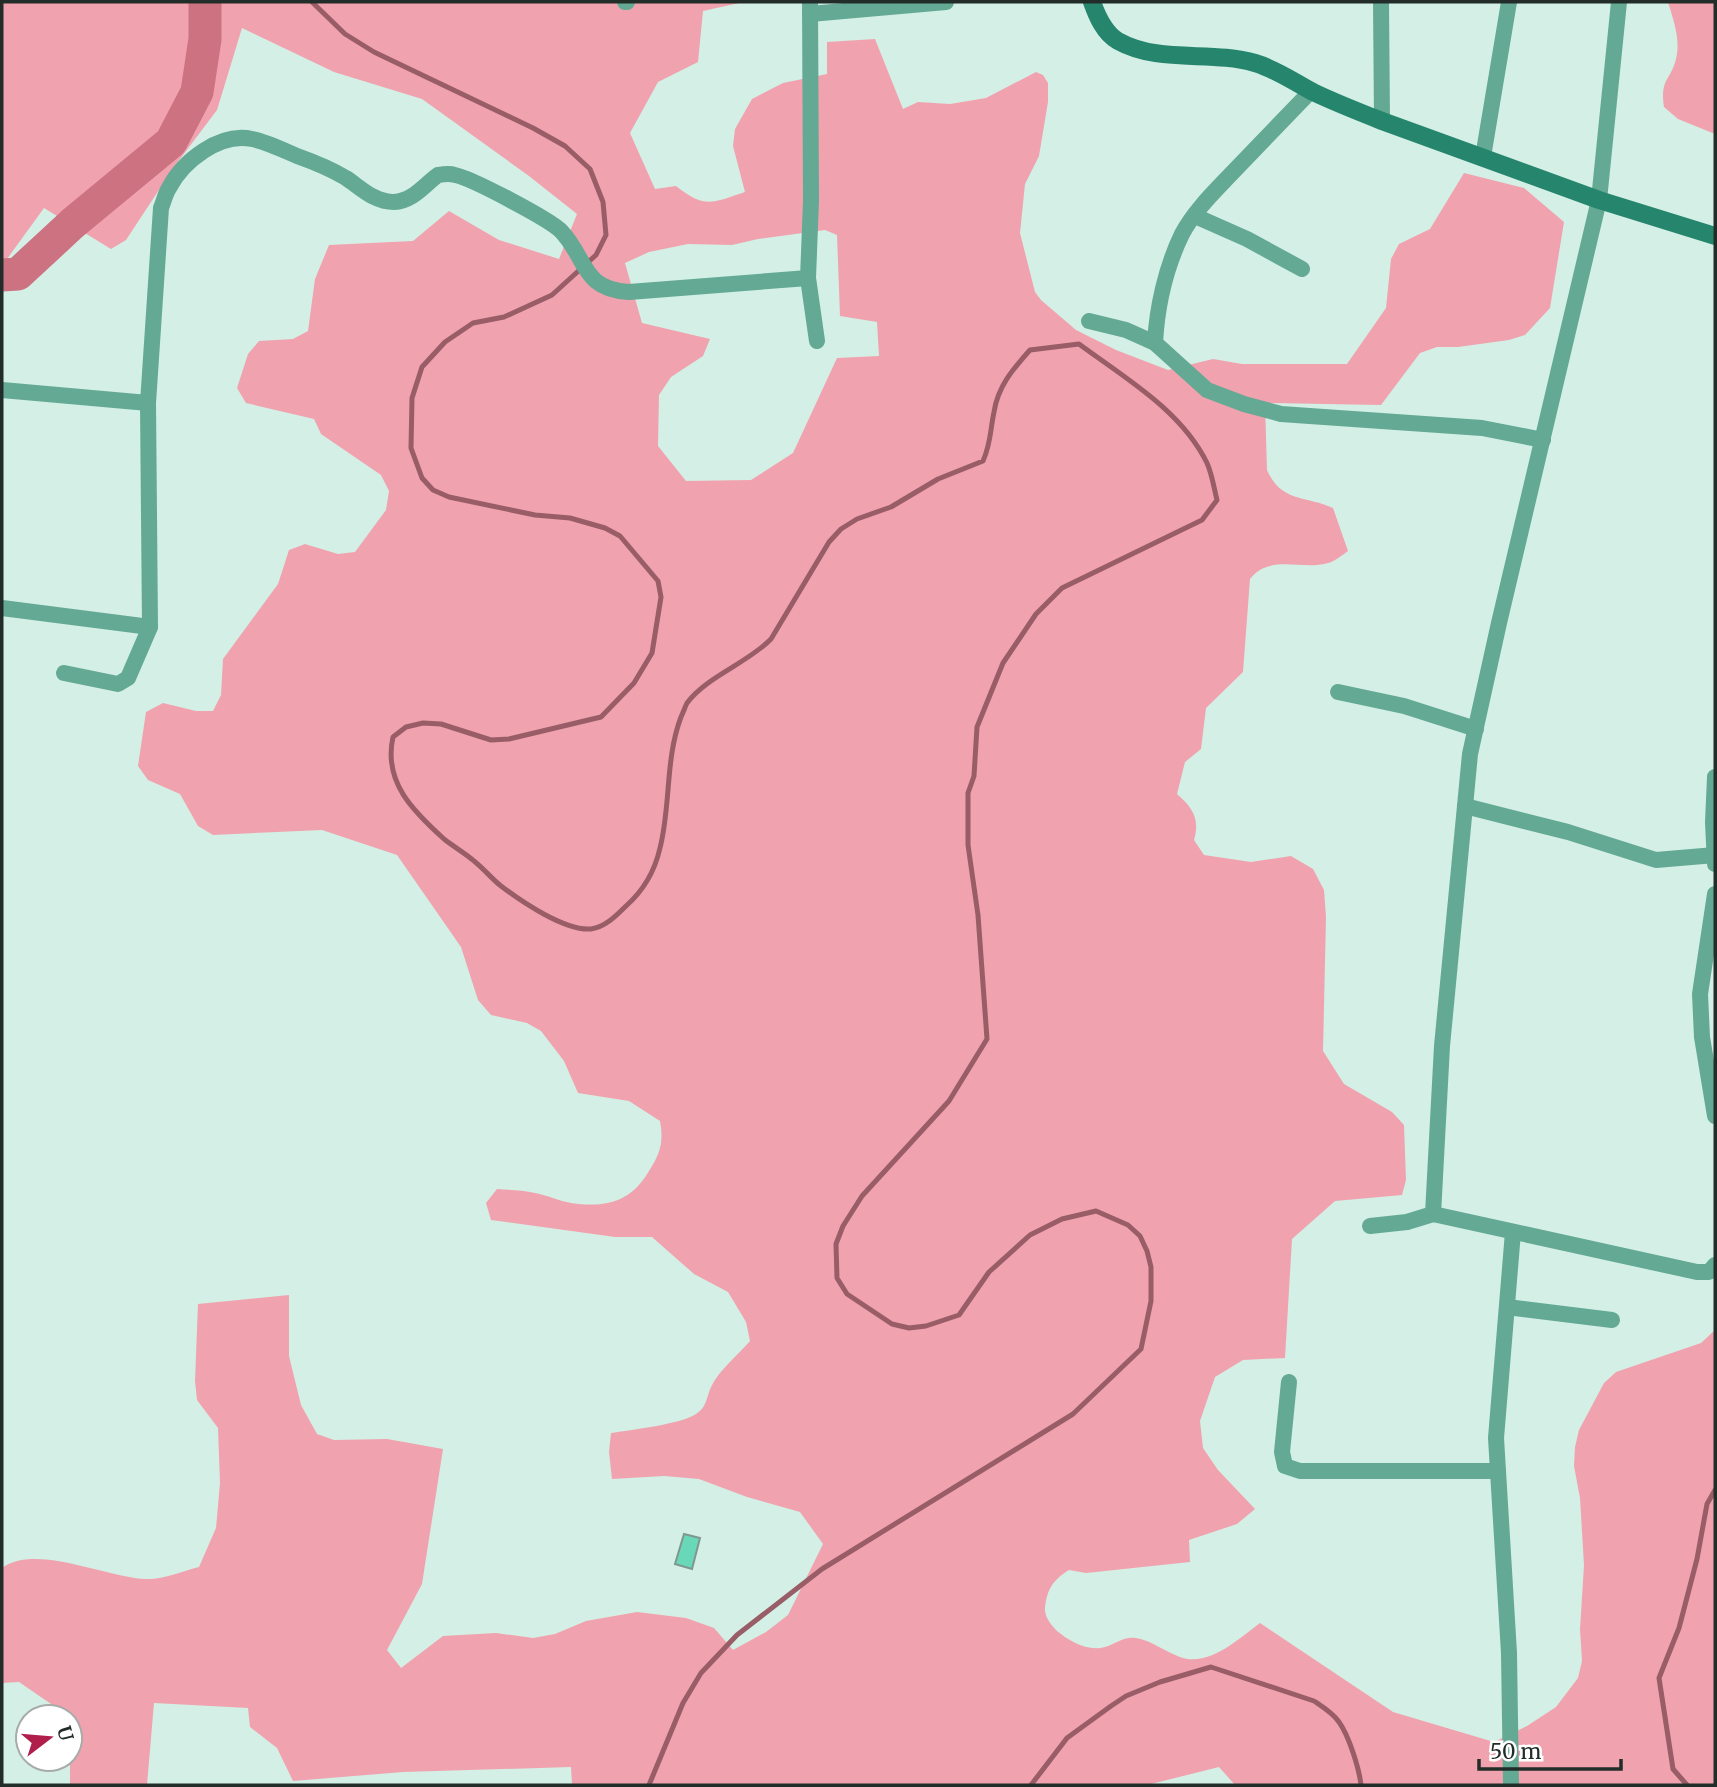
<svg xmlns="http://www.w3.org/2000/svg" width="1717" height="1787" font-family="Merriweather,serif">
<rect width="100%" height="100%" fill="#d4efe6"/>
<!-- green -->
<g fill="#f0a3ae" fill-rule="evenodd">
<path d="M2 2H744L703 11 698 62 658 82 630 133 655 189 676 186C705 209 712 203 745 192L733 146 735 129 752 99 783 83 827 74V42L875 39 903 109 918 102 950 104 986 98 1036 72 1043 75 1048 83V102L1039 156 1025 184 1020 233 1035 292 1041 300 1076 330 1116 350 1168 370 1213 359 1242 364H1347L1386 308 1391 259 1399 244 1430 229 1464 173 1524 188 1564 222 1550 308 1525 335 1509 340 1458 347H1437L1420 353 1381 405 1265 403 1267 470C1282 503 1305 495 1333 508L1348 551C1341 556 1333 563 1324 564 1298 569 1269 555 1250 579L1243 672 1206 708 1201 749 1185 762 1177 794C1193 808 1200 819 1194 840L1204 855 1251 862 1291 856 1313 869 1324 890 1326 917 1323 1051 1344 1084 1392 1112 1404 1125 1406 1180 1402 1195 1335 1201 1292 1239 1285 1358 1243 1360 1215 1377 1200 1421 1203 1448 1218 1470 1255 1509 1237 1524 1189 1540 1190 1562 1086 1573 1069 1570C1053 1580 1047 1589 1045 1608 1044 1616 1051 1625 1057 1631 1069 1641 1088 1652 1105 1647 1115 1644 1124 1636 1136 1638 1150 1640 1166 1652 1180 1657 1208 1668 1240 1638 1260 1623L1393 1712 1494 1742 1527 1726 1556 1707 1578 1678 1582 1661 1580 1629 1584 1565 1580 1498 1574 1466 1575 1447 1579 1430 1604 1383 1616 1372 1701 1343 1715 1330V1785H1235L1219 1767 1147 1785H572L571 1767 403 1772 293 1781 277 1748 250 1727 248 1708 154 1703 147 1785H70V1717L19 1682 2 1683V1568C36 1543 107 1578 146 1579 162 1580 183 1571 199 1567L216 1528 220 1483 218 1428 197 1400 195 1381 198 1304 289 1295V1356L301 1405 317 1434 334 1440 387 1439 443 1449 422 1584 387 1650 401 1668 443 1636 496 1633 533 1638 555 1634 586 1621 637 1612 686 1618 714 1628 733 1650 766 1632 788 1615 823 1544 800 1512 747 1497 699 1479 664 1476 612 1479 609 1452 611 1433C630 1430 682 1424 696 1414 707 1407 706 1398 711 1387 719 1370 738 1355 750 1341L746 1322 728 1292 694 1274 652 1237H615L491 1220 486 1203 497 1189C510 1190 523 1190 535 1193 547 1195 559 1201 571 1203 606 1208 631 1202 649 1171 660 1154 664 1142 660 1121L629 1101 578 1093 564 1061 541 1031 527 1023 491 1015 478 1000 461 947 397 855 322 830 213 835 198 826 180 794 148 780 138 766 146 712 163 703 196 711H213L221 695 223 659 278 584 289 550 305 544 338 554 355 552 386 510 389 491 381 475 321 434 314 419 246 403 237 388 248 354 259 341 293 339 308 331 315 279 329 245 413 241 449 211 499 240 559 259 577 214 529 176 422 99 334 72 242 28 217 110 174 167 126 240 111 249 44 208 7 259H2ZM825 230 837 235 840 316 877 322 879 356 837 358 793 453 751 480 686 481 658 446 659 395 671 377 703 356 710 339 642 323 625 263 649 252 688 244 732 245 758 239Z"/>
<path d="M1668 2H1715V134L1678 119 1664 107C1660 78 1670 82 1676 59 1681 40 1673 19 1668 2Z"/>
</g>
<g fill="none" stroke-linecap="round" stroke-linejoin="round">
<!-- stream -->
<g stroke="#995d67" stroke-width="5">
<path d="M312 2 345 34 374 52 533 128 565 146 590 169 603 202 606 235 596 255 552 295 504 317 473 323 445 342 422 367 412 398 411 448 422 478 433 490 449 497 535 515 570 518 605 528 620 536 658 581 661 597 652 653 634 683 601 717 509 739 491 740 441 724 423 723 406 727 393 737C383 782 413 811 444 839 454 847 465 853 474 861 484 869 492 879 501 886 522 902 565 931 591 929 605 927 616 916 626 906 643 891 655 870 660 848 671 805 665 759 681 717 683 713 685 707 687 703 707 676 748 663 771 639L829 542 841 529 857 519 891 507 938 479 983 461C991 443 990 431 994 412 998 386 1013 369 1030 350L1079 344C1125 378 1181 410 1207 463 1212 474 1214 488 1217 500L1202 520 1062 588 1036 614 1003 663 977 727 974 776 968 793V845L978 915 987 1039 949 1101 862 1196 843 1226 836 1244 837 1278 847 1294 892 1324 909 1328 926 1326 959 1315 989 1272 1030 1235 1062 1219 1096 1211 1128 1225 1140 1236 1147 1251 1151 1267V1301L1141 1349 1073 1414 822 1569 737 1635 701 1673 683 1703 649 1785"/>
<path d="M1031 1785 1067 1738 1111 1706 1126 1696 1160 1682 1211 1667 1314 1701C1323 1707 1333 1713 1339 1722 1349 1736 1359 1768 1361 1785"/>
<path d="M1687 1785 1673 1769 1659 1678 1679 1628 1697 1559 1707 1504 1715 1490"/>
</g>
<!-- river -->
<path stroke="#cc7281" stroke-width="33" d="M2 275 18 274 73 223 171 142 197 92 205 39V2"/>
</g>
<!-- building -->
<path fill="#68d8b8" stroke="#7f978f" stroke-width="2" d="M684 1534 700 1538 692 1569 675 1564Z"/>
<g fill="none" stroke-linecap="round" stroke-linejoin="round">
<!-- minor -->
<g stroke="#63a993" stroke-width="16">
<path d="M625 2H627"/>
<path d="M810 2 811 201 808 278 817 341"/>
<path d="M1381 2 1382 121"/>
<path d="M810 14 946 2"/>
<path d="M1483 157 1509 2"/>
<path d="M1195 216 1247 239 1302 269"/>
<path d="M1089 321 1126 330 1155 343 1207 390 1244 404 1281 414 1482 428 1543 440"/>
<path d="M1155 343C1157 307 1166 267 1182 234 1194 211 1215 191 1233 172 1259 145 1285 118 1311 91"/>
<path d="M2 390 148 403 161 208C164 201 165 194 169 188 183 161 220 132 252 139 267 142 283 150 297 156 314 162 331 169 346 178 361 188 374 202 394 202 413 201 424 185 438 175 444 174 449 173 455 175 471 178 549 219 561 231 587 258 581 289 629 292L808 278"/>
<path d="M2 608 150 627"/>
<path d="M64 673 118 684 128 678 150 627 148 403"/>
<path d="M1338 692 1404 706 1476 729"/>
<path d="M1715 777 1713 822 1715 864"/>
<path d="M1465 806 1568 832 1656 860 1715 855"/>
<path d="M1715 894 1700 994 1702 1037 1715 1116"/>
<path d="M1433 1214 1442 1046 1470 754 1499 623 1599 200 1619 2"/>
<path d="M1370 1226 1407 1222 1433 1214 1697 1272H1709L1715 1265"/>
<path d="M1507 1307 1612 1320"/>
<path d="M1289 1382 1282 1452 1285 1466 1300 1471H1498"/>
<path d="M1511 1785 1509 1653 1496 1438 1513 1232"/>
</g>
<!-- secondary -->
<path stroke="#26856d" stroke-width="18" d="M1092 2C1097 16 1104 33 1118 41 1159 64 1211 50 1255 63 1276 69 1294 82 1313 92 1336 103 1359 112 1382 121L1599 200 1715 236"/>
</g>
<!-- border -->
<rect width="1717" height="1787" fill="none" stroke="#222c29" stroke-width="7"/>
<!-- north arrow -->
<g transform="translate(49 1738) rotate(74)"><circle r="33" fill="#ffffff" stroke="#a7aba9" stroke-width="2"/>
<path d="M0-5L12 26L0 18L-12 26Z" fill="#b01e4b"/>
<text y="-10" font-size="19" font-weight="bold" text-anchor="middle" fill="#222c29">U</text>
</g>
<!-- scale -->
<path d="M1479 1759v10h142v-10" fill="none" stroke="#222c29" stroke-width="3.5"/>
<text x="1490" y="1759" font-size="21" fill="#222c29" stroke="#ffffff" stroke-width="5" paint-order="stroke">50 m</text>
</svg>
